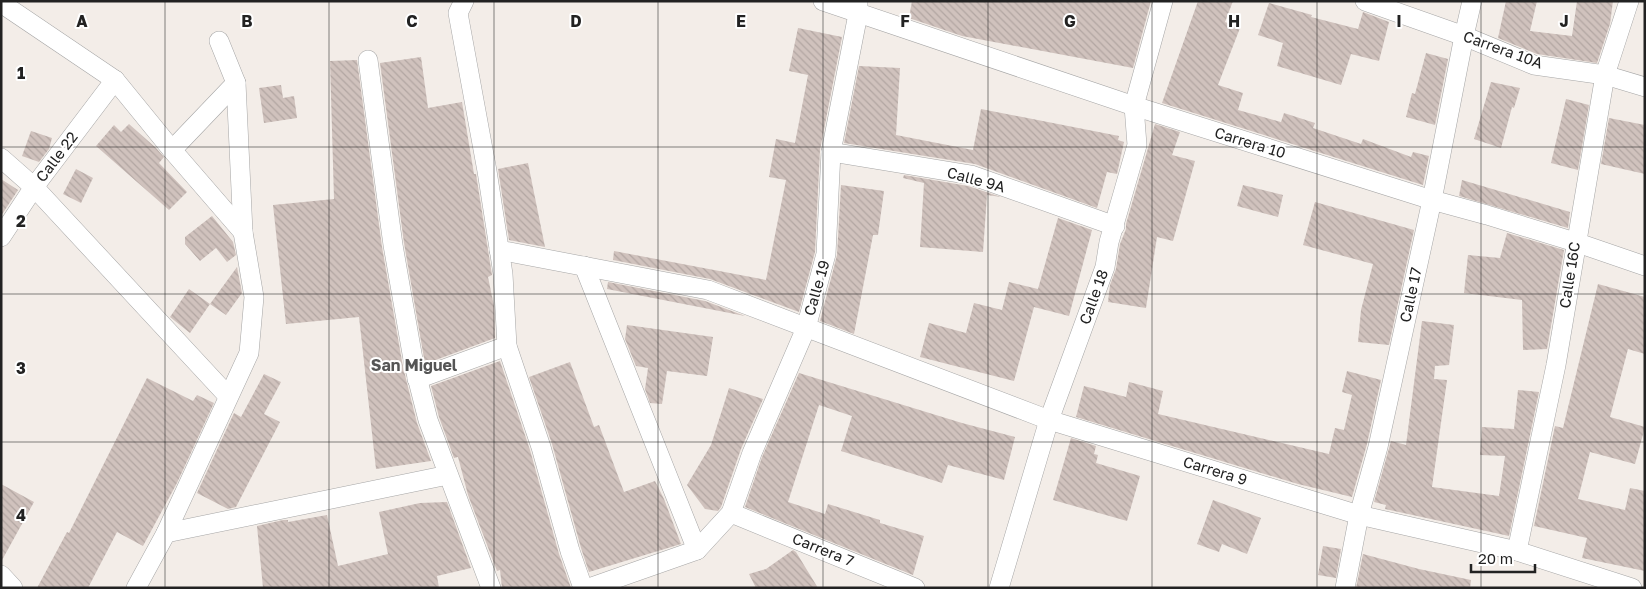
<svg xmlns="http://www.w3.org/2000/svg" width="1646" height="589" font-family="'Golos Text',sans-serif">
<defs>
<pattern id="building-back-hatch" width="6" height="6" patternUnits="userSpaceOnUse" patternTransform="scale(1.25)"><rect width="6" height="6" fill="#d0c2bd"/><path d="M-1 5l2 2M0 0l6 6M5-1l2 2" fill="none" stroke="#b2a6a2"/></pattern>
</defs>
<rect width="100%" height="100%" fill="#f3ede8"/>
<!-- building -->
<g fill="url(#building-back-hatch)">
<path d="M912 1H1151L1133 68 962 36 909 18Z"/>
<path d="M1198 1H1233L1225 22 1240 28 1218 85 1243 93 1238 110 1281 122 1284 113 1315 123 1313 128 1361 144 1363 139 1411 157 1413 152 1429 156 1423 185 1162 103Z"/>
<path d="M1506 1H1537L1530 31 1572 36 1577 1H1613L1610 24 1597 63 1537 54 1498 38Z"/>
<path d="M1269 3 1312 15 1311 17 1358 29 1363 12 1389 22 1379 61 1351 54 1341 85 1277 66 1283 43 1258 35Z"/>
<path d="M798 28 842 37 820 150 815 252 799 312 710 279 613 260 614 251 766 280 786 180 769 177 776 139 795 143 808 75 789 71Z"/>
<path d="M1426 53 1448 59 1435 125 1406 117 1412 93 1415 94Z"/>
<path d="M421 57 428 108 462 102 474 174H476L492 275 488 277 494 306 495 338 425 364 404 243 380 63Z"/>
<path d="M357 60 382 247 403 367 417 423 431 461 376 469 359 317 286 324 273 205 334 199 330 61Z"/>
<path d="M859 66 900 68 896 135 973 150 981 109 1119 136 1118 140 1124 142 1117 174 1107 172 1097 208 975 164 844 143Z"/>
<path d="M1491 82 1520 88 1514 108 1512 107 1501 148 1474 139Z"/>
<path d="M281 85 283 98 294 96 297 118 264 123 259 88Z"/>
<path d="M1566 99 1589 105 1578 170 1551 163Z"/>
<path d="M1609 118 1645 125V174L1601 164Z"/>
<path d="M129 124 156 148 164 157 159 163 187 192 169 210 96 146 114 125 121 132Z"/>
<path d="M1155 124 1180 132 1172 155 1195 161 1173 241 1157 237 1146 308 1108 302 1110 285 1116 269 1120 244 1126 229V224Z"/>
<path d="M31 131 52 138 49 149 39 162 22 156Z"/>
<path d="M528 163 545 247 509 240 498 169Z"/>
<path d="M76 169 93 178 81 203 63 194Z"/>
<path d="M904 175 968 186 1001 197 987 195 983 252 920 247 924 183 903 178Z"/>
<path d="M1 179 18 190 1 216Z"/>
<path d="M1462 180 1570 212 1568 228 1459 196Z"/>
<path d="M841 185 884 191 878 235H873L854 334 820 321 837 255Z"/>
<path d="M1243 185 1283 195 1278 217 1237 206Z"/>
<path d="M1315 202 1414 230 1389 345 1358 342 1361 310 1373 264 1303 245Z"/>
<path d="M212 216 233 242 236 255 227 262 216 248 200 261 185 244V237Z"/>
<path d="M1058 218 1092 230 1069 316 1034 307 1014 381 920 357 929 323 966 333 974 303 1002 310 1009 282 1038 289Z"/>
<path d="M1507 233 1564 250 1547 349 1523 350 1522 300 1464 293 1468 255 1500 258Z"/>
<path d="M237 267 242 293 226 315 210 304 190 333 170 317 189 289 210 304Z"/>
<path d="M608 282 705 301 745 316 607 289Z"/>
<path d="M1598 284 1645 297V354L1628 349 1610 417 1645 427 1635 464 1590 452 1578 499 1625 510 1630 488 1645 491V571L1582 558 1587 538 1534 526 1555 426 1563 428Z"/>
<path d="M1422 321 1454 325 1449 365 1435 366 1434 379 1447 380 1432 487 1499 496 1505 456 1480 455 1482 427 1514 429 1518 390 1539 392 1509 536 1385 509 1386 505 1374 502 1391 441 1406 445Z"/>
<path d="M627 325 713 337 707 376 667 371 662 404 650 403 645 389 648 368 636 366 625 339Z"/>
<path d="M500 361 530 450 559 554 571 588H502L500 570 497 571 468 495 458 457 454 458 439 417 431 386Z"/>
<path d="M570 362 594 427 599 425 624 492 655 481 664 499 681 544 589 572 581 548 552 444 529 377Z"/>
<path d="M1347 371 1381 380 1367 444 1352 497 1298 484 1076 417 1084 386 1126 397 1129 382 1163 391 1158 414 1329 454 1335 428 1344 430 1352 395 1342 392Z"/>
<path d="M799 373 962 423 1015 437 1004 480 948 465 942 483 841 451 852 416 819 405 788 502 825 514 828 504 880 520V523L924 536 913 575 745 507 762 457Z"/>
<path d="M264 374 281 382 264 414 280 422 236 507 228 509 197 493 234 413 241 417Z"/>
<path d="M147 378 193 401 197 395 214 403 177 483 143 546 117 532 88 588H37L67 532 69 533Z"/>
<path d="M729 388 763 399 741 449 721 507 718 511 705 509 687 485 711 445Z"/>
<path d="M1071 438 1096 446 1094 454 1098 455 1096 463 1140 476 1127 521 1053 500Z"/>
<path d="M1 484 34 502 1 562Z"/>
<path d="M1213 500 1261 518 1247 554 1222 544 1219 552 1197 544Z"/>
<path d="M447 502 471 568 437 576 439 588H263L257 526 283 520H288V522L327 515 338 566 388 554 379 512 420 503Z"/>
<path d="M1323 546 1341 549 1336 578 1318 575Z"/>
<path d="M793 550 796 552 818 588H756L749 574 766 569Z"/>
<path d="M1363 554 1419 569 1471 580 1470 588H1356Z"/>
</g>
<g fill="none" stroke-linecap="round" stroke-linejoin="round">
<!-- minor casing -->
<g stroke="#a6a6a6" stroke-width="20">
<g id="minor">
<path d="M464 1 458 13 487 171 503 274 507 346 541 447 570 551 583 588"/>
<path d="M823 1 1134 106 1432 200 1487 215 1575 242 1645 266"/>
<path d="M1365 1 1464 36 1534 65 1605 75 1645 87"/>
<path d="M1 3 115 80 172 150 243 232"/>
<path d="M368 60 393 245 414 365 428 420 491 588"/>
<path d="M172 150 236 83"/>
<path d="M831 152 971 175 1115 226"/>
<path d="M1 158 34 187 228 396"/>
<path d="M1 237 34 187 115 80"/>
<path d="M499 250 708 290 1049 420 1359 515 1517 551 1632 588"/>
<path d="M584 266 697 550"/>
<path d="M417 379 507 346"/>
<path d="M731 513 915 588"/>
<path d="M166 533 448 475"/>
<path d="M1517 551 1556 365 1605 75 1629 1"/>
<path d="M1 575 13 588"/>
<path d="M136 588 166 533 249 353 254 297 243 232 236 83 219 41"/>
<path d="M589 588 697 550 731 513 752 453 806 328 826 254 831 152 858 14V2"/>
<path d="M999 588 1049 420 1105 267 1109 242 1137 145 1134 106 1163 1"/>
<path d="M1345 588 1359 515 1378 447 1432 200 1464 36 1472 1"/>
</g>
</g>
<!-- minor -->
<use href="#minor" stroke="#fff" stroke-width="19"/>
</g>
<!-- grid -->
<path fill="none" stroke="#222" stroke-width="1" stroke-opacity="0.55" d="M165 1V588M329 1V588M494 1V588M658 1V588M823 1V588M988 1V588M1152 1V588M1317 1V588M1481 1V588M1 147H1645M1 294H1645M1 442H1645"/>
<g text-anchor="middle" stroke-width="4" stroke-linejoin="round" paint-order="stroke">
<!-- street labels -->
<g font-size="15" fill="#222" stroke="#fff">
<text transform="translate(1503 50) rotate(20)" y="5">Carrera 10A</text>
<text transform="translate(1250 143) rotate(17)" y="5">Carrera 10</text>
<text transform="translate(57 157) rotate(-53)" y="5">Calle 22</text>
<text transform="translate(976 180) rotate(15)" y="5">Calle 9A</text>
<text transform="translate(1570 275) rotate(-81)" y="5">Calle 16C</text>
<text transform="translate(817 288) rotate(-74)" y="5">Calle 19</text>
<text transform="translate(1411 295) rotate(-78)" y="5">Calle 17</text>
<text transform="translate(1094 297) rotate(-70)" y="5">Calle 18</text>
<text transform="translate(1215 471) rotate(17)" y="5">Carrera 9</text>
<text transform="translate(823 550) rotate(22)" y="5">Carrera 7</text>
</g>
<!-- neighbourhood labels -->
<g font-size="16" font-weight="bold" fill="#555" stroke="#fff">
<text x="414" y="371">San Miguel</text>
</g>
</g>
<g font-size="16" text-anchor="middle" font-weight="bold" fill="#222" stroke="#fff" stroke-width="4" stroke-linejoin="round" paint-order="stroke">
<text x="82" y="27">A</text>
<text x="247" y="27">B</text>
<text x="412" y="27">C</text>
<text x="576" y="27">D</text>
<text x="741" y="27">E</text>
<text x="905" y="27">F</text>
<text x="1070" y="27">G</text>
<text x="1234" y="27">H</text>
<text x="1399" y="27">I</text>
<text x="1564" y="27">J</text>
<text x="21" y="79">1</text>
<text x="21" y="227">2</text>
<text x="21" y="374">3</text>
<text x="21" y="521">4</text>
</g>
<!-- border -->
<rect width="1646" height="589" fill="none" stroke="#222222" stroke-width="5"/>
<!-- scale -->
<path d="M1471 564v8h64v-8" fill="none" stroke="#222222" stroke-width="2.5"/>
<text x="1478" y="564" font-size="15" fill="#222222" stroke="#ffffff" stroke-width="4" paint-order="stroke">20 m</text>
</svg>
